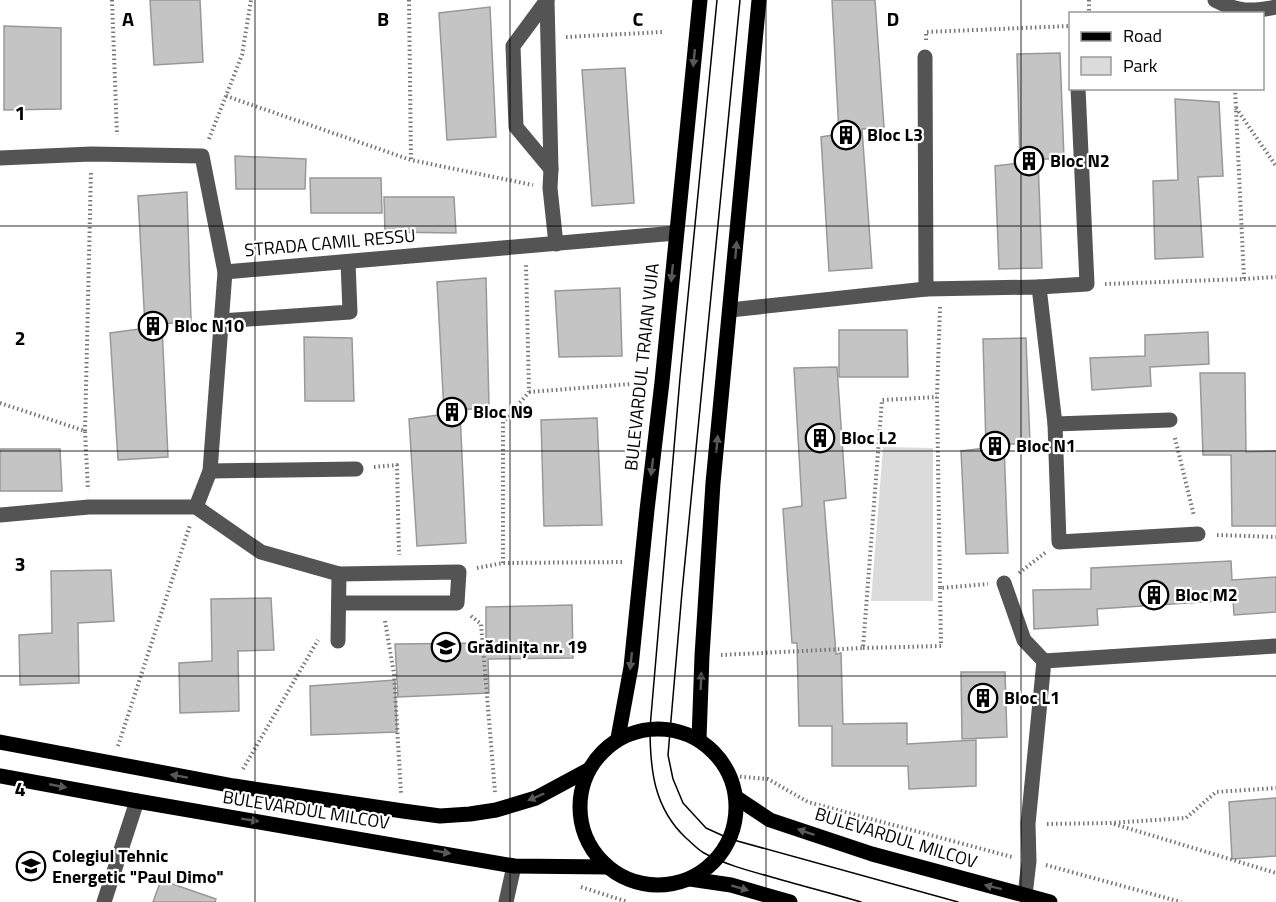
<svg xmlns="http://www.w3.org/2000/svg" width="1276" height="902" font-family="'Titillium Web',sans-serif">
<rect width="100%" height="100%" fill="#fff"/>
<!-- green -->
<path fill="#dbdbdb" d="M883 447 933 448V601H871Z"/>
<!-- building -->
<g fill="#c4c4c4" stroke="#989898" stroke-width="1.5">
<path d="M150 0H200L203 62 154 65Z"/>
<path d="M832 0H875L884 127 862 129 872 268 829 271 821 137 839 134Z"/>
<path d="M490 7 496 137 447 140 439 13Z"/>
<path d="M4 26 61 28V109L4 110Z"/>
<path d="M1060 53 1064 159H1038L1042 268 999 269 995 166 1020 163 1017 54Z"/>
<path d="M625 68 634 203 592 206 582 70Z"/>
<path d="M1175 99 1219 102 1223 176 1198 177 1203 257 1155 259 1153 181 1178 180Z"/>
<path d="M235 156 306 159 305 189H236Z"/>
<path d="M310 178H381L382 213H311Z"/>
<path d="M187 192 191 321 145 326 138 196Z"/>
<path d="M384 197H454L456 233 385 232Z"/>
<path d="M486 278 489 407 444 412 437 282Z"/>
<path d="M620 288 622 356 559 357 555 291Z"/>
<path d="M162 326 168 457 118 460 110 333Z"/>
<path d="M839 330H907L908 377H839Z"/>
<path d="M1208 332 1209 364 1150 367 1151 386 1092 390 1090 358 1145 356V335Z"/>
<path d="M304 337 352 338 354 401H305Z"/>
<path d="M1026 338 1030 444H1004L1008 553 966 554 961 451 986 448 983 339Z"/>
<path d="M837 367 846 498 824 501 836 654 841 653 843 724 907 723V744L976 740V786L909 789 908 766H832V726H799L797 643H792L783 509 802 506 794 368Z"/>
<path d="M1200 373H1245L1246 452 1276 451V526H1232L1231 455H1203Z"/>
<path d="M460 412 466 543 417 546 409 419Z"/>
<path d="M597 418 602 525 544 526 541 420Z"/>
<path d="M0 449H60L62 491H0Z"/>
<path d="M1231 561 1232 580 1276 577V612L1234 615 1233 600 1097 609 1098 625 1034 629 1033 590 1091 589V568Z"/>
<path d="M111 570 114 621 78 623 79 683 20 685 19 635 52 633 51 571Z"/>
<path d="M271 598 274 650 238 651 239 711 180 713 179 663 212 661 211 599Z"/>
<path d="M572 605 573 658 488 659 489 693 398 697 395 644 486 643V607Z"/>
<path d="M961 672H1005L1007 737 962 739Z"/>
<path d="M395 680 397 732 311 735 310 686Z"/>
<path d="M1276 798V856L1232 859 1229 802Z"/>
<path d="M161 880 216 899 215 902H153Z"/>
</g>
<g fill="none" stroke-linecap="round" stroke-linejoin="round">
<!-- path -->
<g stroke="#767676" stroke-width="4" stroke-dasharray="1.5 3" stroke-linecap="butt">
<path d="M112 0 117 135"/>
<path d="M409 0 411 160"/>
<path d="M1089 0V14"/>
<path d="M566 37 662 32"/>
<path d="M926 40V32L1070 26"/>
<path d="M226 96 411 160 533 185"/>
<path d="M1236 108 1276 166"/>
<path d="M209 139 242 55 251 0"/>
<path d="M1244 279 1276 277"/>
<path d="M1105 284 1244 279 1235 88"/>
<path d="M940 307 937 397 940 588 988 584"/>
<path d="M529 392 644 383"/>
<path d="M0 403 85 431 88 490"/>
<path d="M85 431 91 171"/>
<path d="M1175 438 1194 516"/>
<path d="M374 467 397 465 399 555"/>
<path d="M1217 535 1276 537"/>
<path d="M503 563V422L529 392 526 264"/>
<path d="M477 568 503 563 625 562"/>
<path d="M1019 573 1046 552"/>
<path d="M471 616 481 624 495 792"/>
<path d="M385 621 394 674 401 793"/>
<path d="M863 648 941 646 940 588"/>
<path d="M721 655 863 648 882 400 937 397"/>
<path d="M118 746 190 525"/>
<path d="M243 769 318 640"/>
<path d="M731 776 768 779 808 802 1012 857"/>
<path d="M1047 824 1110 823 1186 818 1216 792 1276 788"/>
<path d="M1114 824 1276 873"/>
<path d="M1046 865 1181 902"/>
<path d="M581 887 628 902"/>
</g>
<!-- minor -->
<g stroke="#545454" stroke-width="15">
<path d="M547 0 551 169 550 188 556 244"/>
<path d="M547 0 513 46 516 127 551 169"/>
<path d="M1215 0C1238 12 1251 12 1276 7"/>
<path d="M925 57 926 289"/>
<path d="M0 158 91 154 202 156 225 272"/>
<path d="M1039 287 1087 284 1078 88"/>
<path d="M730 310 926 289 1039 287 1055 424 1059 542 1198 534"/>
<path d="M221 321 350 312 348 262"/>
<path d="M1055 424 1170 420"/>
<path d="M210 471 356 469"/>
<path d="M196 507 210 471 225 272 676 233"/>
<path d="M0 515 89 507H196L261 552 339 574 459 572 457 603H339"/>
<path d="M1004 583 1024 640 1044 661"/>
<path d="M338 641 339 574"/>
<path d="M1025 895 1029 861 1028 824 1044 661 1276 646"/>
<path d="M104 902 137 801"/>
<path d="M506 902 514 866"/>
</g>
<!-- major -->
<g stroke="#000" stroke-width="15">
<circle cx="658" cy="807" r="78"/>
<path d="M618 738 631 667 647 510 662 382 700 0"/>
<path d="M699 739 702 656 713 483 759 0"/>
<path d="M0 742 234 786 403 811 440 816 470 814 496 810 536 798 588 770"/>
<path d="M0 776 137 801 514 866 607 867"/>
<path d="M737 798 770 820 872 854 1050 902"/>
<path d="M690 879 731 885 790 902"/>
</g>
<!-- tram -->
<g stroke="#000" stroke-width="1.5">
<path d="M717 0 680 378 650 728C650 770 654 808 686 838 692 843 697 849 704 853 724 864 746 870 768 876 799 885 830 893 861 902"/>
<path d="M740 0 682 592 668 755 673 779 683 803 706 828 730 839 958 902"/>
</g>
</g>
<!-- one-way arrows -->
<defs><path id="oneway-solid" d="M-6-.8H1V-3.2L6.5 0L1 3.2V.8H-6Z" transform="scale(1.5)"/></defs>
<g fill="#595959">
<use href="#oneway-solid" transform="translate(694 58) rotate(96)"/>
<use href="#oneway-solid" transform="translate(736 250) rotate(-85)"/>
<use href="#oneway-solid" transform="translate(672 273) rotate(96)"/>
<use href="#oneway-solid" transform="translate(717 444) rotate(-85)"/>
<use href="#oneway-solid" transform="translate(652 467) rotate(97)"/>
<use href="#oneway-solid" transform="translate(631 661) rotate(96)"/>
<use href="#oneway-solid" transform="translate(701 681) rotate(-88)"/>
<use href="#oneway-solid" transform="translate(179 776) rotate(-170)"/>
<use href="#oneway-solid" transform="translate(58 786) rotate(11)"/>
<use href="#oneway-solid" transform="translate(536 797) rotate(157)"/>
<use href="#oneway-solid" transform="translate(250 820) rotate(9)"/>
<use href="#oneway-solid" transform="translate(806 832) rotate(-161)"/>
<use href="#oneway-solid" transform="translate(442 852) rotate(10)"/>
<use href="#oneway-solid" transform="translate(993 887) rotate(-166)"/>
<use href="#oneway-solid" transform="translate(740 888) rotate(16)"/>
</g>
<!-- grid -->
<path fill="none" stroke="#000" stroke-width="1.5" stroke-opacity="0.55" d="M255 0V902M510 0V902M766 0V902M1021 0V902M0 226H1276M0 451H1276M0 676H1276"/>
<!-- icons -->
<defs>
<g id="building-ring" transform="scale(1.5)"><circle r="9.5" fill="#fff" stroke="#000" stroke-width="1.5"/><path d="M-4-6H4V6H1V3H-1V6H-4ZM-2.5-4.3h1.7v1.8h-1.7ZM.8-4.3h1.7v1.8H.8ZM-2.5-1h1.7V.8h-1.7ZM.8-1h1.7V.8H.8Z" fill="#000"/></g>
<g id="school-ring" transform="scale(1.5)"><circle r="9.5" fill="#fff" stroke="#000" stroke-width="1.5"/><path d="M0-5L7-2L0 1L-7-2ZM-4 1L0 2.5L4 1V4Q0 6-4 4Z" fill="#000"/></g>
<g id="university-ring" transform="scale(1.5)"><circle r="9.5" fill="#fff" stroke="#000" stroke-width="1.5"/><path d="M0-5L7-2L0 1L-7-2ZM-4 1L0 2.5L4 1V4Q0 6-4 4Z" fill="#000"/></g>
</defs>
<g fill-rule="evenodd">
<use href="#building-ring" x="846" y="135"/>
<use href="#building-ring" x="1029" y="161"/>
<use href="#building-ring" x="153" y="326"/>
<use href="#building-ring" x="452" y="412"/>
<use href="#building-ring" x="820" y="438"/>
<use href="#building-ring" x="995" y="446"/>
<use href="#building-ring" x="1154" y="595"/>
<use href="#school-ring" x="446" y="647"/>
<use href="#building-ring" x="983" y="698"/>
<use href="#university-ring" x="31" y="866"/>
</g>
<g text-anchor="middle" stroke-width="4.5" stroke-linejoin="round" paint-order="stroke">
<!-- poi labels -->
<g font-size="18" font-weight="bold" fill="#000" stroke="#fff" text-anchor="start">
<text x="867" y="141">Bloc L3</text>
<text x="1050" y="167">Bloc N2</text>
<text x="174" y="332">Bloc N10</text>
<text x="473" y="418">Bloc N9</text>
<text x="841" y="444">Bloc L2</text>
<text x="1016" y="452">Bloc N1</text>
<text x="1175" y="601">Bloc M2</text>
<text x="467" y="653">Grădinița nr. 19</text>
<text x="1004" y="704">Bloc L1</text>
<text x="52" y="862">Colegiul Tehnic<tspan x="52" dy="21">Energetic "Paul Dimo"</tspan></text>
</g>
<!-- street labels -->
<g font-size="18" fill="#000" stroke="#fff">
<text transform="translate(330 243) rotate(-5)" y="6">STRADA CAMIL RESSU</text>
<text transform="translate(642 367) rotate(-84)" y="6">BULEVARDUL TRAIAN VUIA</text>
<text transform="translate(306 810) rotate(9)" y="6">BULEVARDUL MILCOV</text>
<text transform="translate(896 838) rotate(17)" y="6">BULEVARDUL MILCOV</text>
</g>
</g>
<g font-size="20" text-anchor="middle" font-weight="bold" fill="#000" stroke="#fff" stroke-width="4.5" stroke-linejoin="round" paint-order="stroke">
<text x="128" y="26">A</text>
<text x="383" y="26">B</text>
<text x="638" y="26">C</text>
<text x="893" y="26">D</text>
<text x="20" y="120">1</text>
<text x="20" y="345">2</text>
<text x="20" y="571">3</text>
<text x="20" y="796">4</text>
</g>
<!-- legend -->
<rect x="1069" y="12" width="195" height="78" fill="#ffffff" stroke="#999999" stroke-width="1.5"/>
<rect x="1081" y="32" width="30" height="9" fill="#000000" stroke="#999999" stroke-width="1.5"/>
<text x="1123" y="42" font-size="18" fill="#000000">Road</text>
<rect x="1081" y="57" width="30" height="18" fill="#dbdbdb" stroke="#999999" stroke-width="1.5"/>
<text x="1123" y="72" font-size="18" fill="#000000">Park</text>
</svg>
